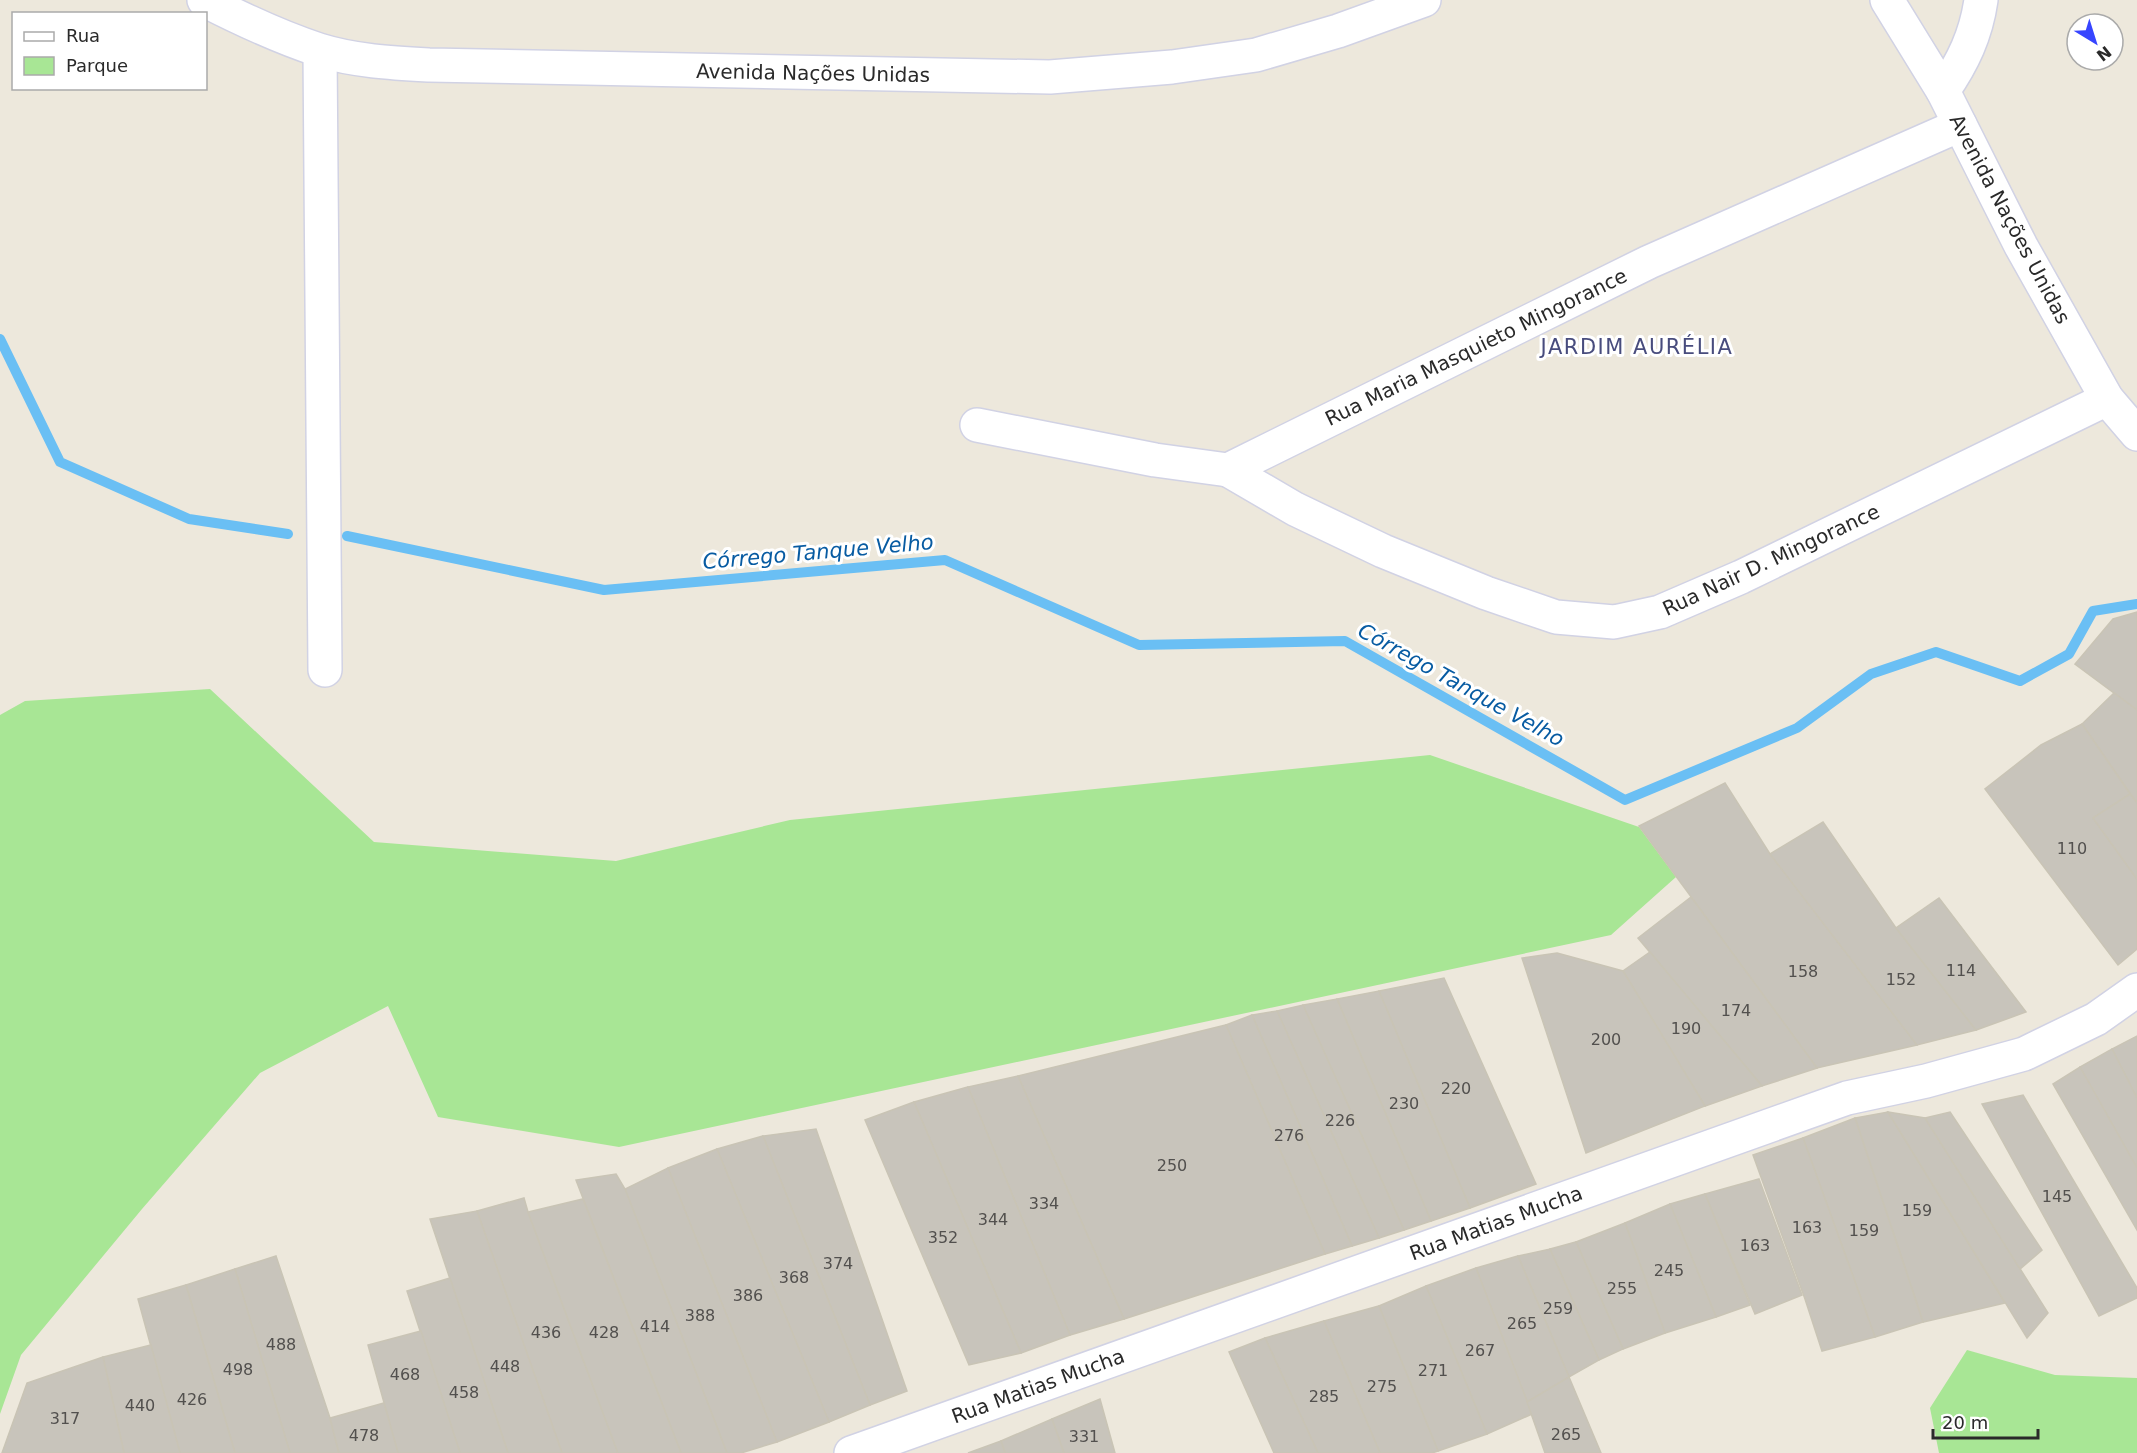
<svg xmlns="http://www.w3.org/2000/svg" width="2137" height="1453" font-family="'DejaVu Sans',sans-serif">
<rect width="100%" height="100%" fill="#ede8dc"/>
<!-- green -->
<g fill="#a8e695">
<path d="M210 689 374 842 616 861 790 820 1430 755 1639 827 1676 877 1611 935 619 1147 438 1117 388 1006 260 1073 142 1209 21 1355 0 1414V715L25 701Z"/>
<path d="M1967 1350 2055 1375 2137 1378V1453H1939L1930 1408Z"/>
</g>
<g fill="none" stroke-linecap="round" stroke-linejoin="round">
<!-- stream -->
<g stroke="#6abff4" stroke-width="10">
<path d="M0 339 60 462 189 519 288 534"/>
<path d="M347 536 604 590 945 560 1139 645 1345 641 1625 800 1797 728 1871 674 1936 652 2020 681 2069 654 2093 611 2137 604"/>
</g>
</g>
<!-- building -->
<g fill="#c8c4bb" stroke="#c9c4b5" stroke-width="1.5">
<path d="M2137 612V710L2075 664 2113 619Z"/>
<path d="M2114 693 2137 710V803L2082 724Z"/>
<path d="M2082 724 2130 794 2093 818 2137 879V949L2118 965 1985 789 2041 745Z"/>
<path d="M1725 783 1770 854 1917 1045 1817 1068 1639 826Z"/>
<path d="M2130 794 2137 803V879L2093 818Z"/>
<path d="M1823 822 1896 928 1976 1030 1917 1045 1770 854Z"/>
<path d="M1691 897 1817 1068 1762 1086 1638 938Z"/>
<path d="M1939 898 2026 1012 1976 1030 1896 928Z"/>
<path d="M1650 952 1762 1086 1705 1106 1623 971Z"/>
<path d="M1557 953 1623 971 1705 1106 1586 1153 1522 958Z"/>
<path d="M1444 978 1536 1184 1470 1208 1379 991Z"/>
<path d="M1379 991 1470 1208 1431 1221 1337 999Z"/>
<path d="M1337 999 1431 1221 1404 1230 1303 1005Z"/>
<path d="M1303 1005 1404 1230 1379 1238 1277 1011Z"/>
<path d="M1277 1011 1379 1238 1352 1246 1252 1015Z"/>
<path d="M1252 1015 1352 1246 1325 1254 1226 1025Z"/>
<path d="M1226 1025 1325 1254 1124 1319 1018 1076Z"/>
<path d="M2137 1036V1098L2112 1049Z"/>
<path d="M2112 1049 2137 1098V1168L2080 1067Z"/>
<path d="M2080 1067 2137 1168V1230L2053 1084Z"/>
<path d="M1018 1076 1124 1319 1070 1335 968 1087Z"/>
<path d="M968 1087 1070 1335 1021 1353 914 1102Z"/>
<path d="M2023 1095 2137 1288V1298L2099 1316 1982 1104Z"/>
<path d="M914 1102 1021 1353 969 1365 865 1120Z"/>
<path d="M1888 1112 2005 1303 1923 1322 1855 1118Z"/>
<path d="M1888 1112 1925 1118 2048 1313 2027 1338Z"/>
<path d="M1950 1112 2042 1250 2020 1269 1925 1118Z"/>
<path d="M1855 1118 1923 1322 1875 1337 1803 1138Z"/>
<path d="M816 1129 907 1391 870 1405 763 1136Z"/>
<path d="M763 1136 870 1405 829 1422 717 1149Z"/>
<path d="M1803 1138 1875 1337 1822 1351 1805 1299 1753 1155Z"/>
<path d="M717 1149 829 1422 777 1442 668 1168Z"/>
<path d="M668 1168 777 1442 741 1453H727L625 1189Z"/>
<path d="M616 1174 625 1189 727 1453H681L576 1180Z"/>
<path d="M1759 1179 1802 1295 1755 1314 1705 1194Z"/>
<path d="M1705 1194 1750 1305 1716 1317 1670 1204Z"/>
<path d="M524 1198 528 1212 618 1453H562L477 1211Z"/>
<path d="M583 1199 681 1453H618L528 1212Z"/>
<path d="M1670 1204 1716 1317 1665 1333 1625 1223Z"/>
<path d="M477 1211 562 1453H508L430 1219Z"/>
<path d="M1625 1223 1665 1333 1623 1349 1576 1242Z"/>
<path d="M1576 1242 1623 1349 1599 1360 1550 1249Z"/>
<path d="M1550 1249 1599 1360 1569 1377 1518 1256Z"/>
<path d="M276 1256 330 1418 339 1453H290L235 1269Z"/>
<path d="M1518 1256 1569 1377 1527 1402 1476 1268Z"/>
<path d="M1476 1268 1532 1414 1487 1434 1426 1286Z"/>
<path d="M235 1269 290 1453H235L186 1285Z"/>
<path d="M450 1278 508 1453H460L407 1291Z"/>
<path d="M186 1285 235 1453H180L138 1299Z"/>
<path d="M1426 1286 1487 1434 1438 1451 1379 1306Z"/>
<path d="M1379 1306 1438 1451 1432 1453H1380L1324 1321Z"/>
<path d="M1324 1321 1380 1453H1318L1265 1338Z"/>
<path d="M421 1331 460 1453H398L368 1345Z"/>
<path d="M1265 1338 1318 1453H1274L1229 1352Z"/>
<path d="M151 1345 180 1453H124L103 1357Z"/>
<path d="M103 1357 124 1453H2L27 1383Z"/>
<path d="M1569 1377 1601 1453H1545L1527 1402Z"/>
<path d="M1100 1399 1115 1453H1064L1052 1419Z"/>
<path d="M384 1403 398 1453H339L330 1418Z"/>
<path d="M1052 1419 1064 1453H1005L1001 1441Z"/>
<path d="M1001 1441 1005 1453H968Z"/>
</g>
<g fill="none" stroke-linecap="round" stroke-linejoin="round">
<!-- minor casing -->
<g stroke="#d1d2e4" stroke-width="36">
<g id="minor">
<path d="M204 0C241 19 279 37 319 50 354 61 392 63 429 65L1050 77 1172 67 1256 55 1338 31 1424 0"/>
<path d="M1887 0 1943 91 2021 246 2107 399 2137 434"/>
<path d="M320 51 325 670"/>
<path d="M1943 91C1963 62 1976 35 1981 0"/>
<path d="M977 425 1155 460 1228 470 1649 262 1960 125"/>
<path d="M1228 470 1295 509 1383 551 1486 593 1556 617 1614 622 1660 612 1741 577 2107 399"/>
<path d="M851 1453 1847 1098 1926 1081 2024 1054 2096 1019 2137 990"/>
</g>
</g>
<!-- minor -->
<use href="#minor" stroke="#fff" stroke-width="33"/>
</g>
<g text-anchor="middle" stroke-width="6" stroke-linejoin="round" paint-order="stroke">
<!-- number labels -->
<g font-size="16" fill="#52504e">
<text x="2072" y="854">110</text>
<text x="1961" y="976">114</text>
<text x="1803" y="977">158</text>
<text x="1901" y="985">152</text>
<text x="1736" y="1016">174</text>
<text x="1686" y="1034">190</text>
<text x="1606" y="1045">200</text>
<text x="1456" y="1094">220</text>
<text x="1404" y="1109">230</text>
<text x="1340" y="1126">226</text>
<text x="1289" y="1141">276</text>
<text x="1172" y="1171">250</text>
<text x="2057" y="1202">145</text>
<text x="1044" y="1209">334</text>
<text x="1917" y="1216">159</text>
<text x="993" y="1225">344</text>
<text x="1807" y="1233">163</text>
<text x="1864" y="1236">159</text>
<text x="943" y="1243">352</text>
<text x="1755" y="1251">163</text>
<text x="838" y="1269">374</text>
<text x="1669" y="1276">245</text>
<text x="794" y="1283">368</text>
<text x="1622" y="1294">255</text>
<text x="748" y="1301">386</text>
<text x="1558" y="1314">259</text>
<text x="700" y="1321">388</text>
<text x="1522" y="1329">265</text>
<text x="655" y="1332">414</text>
<text x="546" y="1338">436</text>
<text x="604" y="1338">428</text>
<text x="281" y="1350">488</text>
<text x="1480" y="1356">267</text>
<text x="505" y="1372">448</text>
<text x="238" y="1375">498</text>
<text x="1433" y="1376">271</text>
<text x="405" y="1380">468</text>
<text x="1382" y="1392">275</text>
<text x="464" y="1398">458</text>
<text x="1324" y="1402">285</text>
<text x="192" y="1405">426</text>
<text x="140" y="1411">440</text>
<text x="65" y="1424">317</text>
<text x="1566" y="1440">265</text>
<text x="364" y="1441">478</text>
<text x="1084" y="1442">331</text>
</g>
<!-- street labels -->
<g font-size="20" fill="#2a2a2a" stroke="#fff">
<text transform="translate(813 73) rotate(1)" y="7">Avenida Nações Unidas</text>
<text transform="translate(2010 219) rotate(62)" y="7">Avenida Nações Unidas</text>
<text transform="translate(1476 347) rotate(-26)" y="7">Rua Maria Masquieto Mingorance</text>
<text transform="translate(1771 560) rotate(-25)" y="7">Rua Nair D. Mingorance</text>
<text transform="translate(1496 1223) rotate(-20)" y="7">Rua Matias Mucha</text>
<text transform="translate(1038 1386) rotate(-20)" y="7">Rua Matias Mucha</text>
</g>
<!-- neighbourhood labels -->
<g font-size="21" letter-spacing="1.5" fill="#484c7d" stroke="#fff">
<text x="1637" y="354">JARDIM AURÉLIA</text>
</g>
<!-- water labels -->
<g font-size="21" font-style="italic" fill="#075ba2" stroke="#fff">
<text transform="translate(818 552) rotate(-5)" y="7">Córrego Tanque Velho</text>
<text transform="translate(1461 685) rotate(29)" y="7">Córrego Tanque Velho</text>
</g>
</g>
<!-- legend -->
<rect x="12" y="12" width="195" height="78" fill="#ffffff" stroke="#aaaaaa" stroke-width="1.5"/>
<rect x="24" y="32" width="30" height="9" fill="#ffffff" stroke="#aaaaaa" stroke-width="1.5"/>
<text x="66" y="42" font-size="18" fill="#2a2a2a">Rua</text>
<rect x="24" y="57" width="30" height="18" fill="#a8e695" stroke="#aaaaaa" stroke-width="1.5"/>
<text x="66" y="72" font-size="18" fill="#2a2a2a">Parque</text>
<!-- north arrow -->
<g transform="translate(2095 42) rotate(142)"><circle r="28" fill="#ffffff" stroke="#aaaaaa" stroke-width="1.5"/>
<path d="M0-4.5L10 22L0 15L-10 22Z" fill="#3745ff"/>
<text y="-9" font-size="16" font-weight="bold" text-anchor="middle" fill="#2a2a2a">N</text>
</g>
<!-- scale -->
<path d="M1933 1429v9h105v-9" fill="none" stroke="#2a2a2a" stroke-width="3"/>
<text x="1942" y="1429" font-size="18" fill="#2a2a2a" stroke="#ffffff" stroke-width="4.5" paint-order="stroke">20 m</text>
</svg>
